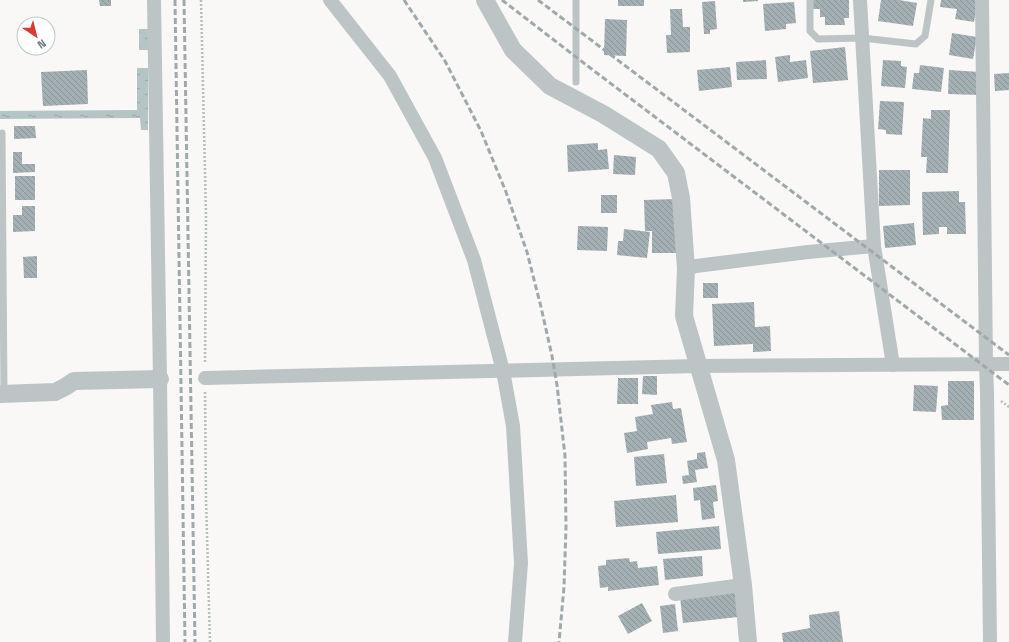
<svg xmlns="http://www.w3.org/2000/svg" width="1009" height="642" font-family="'Space Grotesk',sans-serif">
<defs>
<pattern id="water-ripples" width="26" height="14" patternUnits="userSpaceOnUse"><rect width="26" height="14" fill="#b5c5c6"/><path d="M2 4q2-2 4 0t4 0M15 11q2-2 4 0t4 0" fill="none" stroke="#97a5a6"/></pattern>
<pattern id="building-back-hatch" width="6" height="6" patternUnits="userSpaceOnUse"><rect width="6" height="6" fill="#a4b0b4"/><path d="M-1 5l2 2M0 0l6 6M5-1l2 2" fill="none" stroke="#899498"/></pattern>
</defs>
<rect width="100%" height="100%" fill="#f9f8f6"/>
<!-- water -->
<g fill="url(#water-ripples)">
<rect x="139" y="29" width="10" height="21"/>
<path d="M137 68H148V130H141L140 118 0 119V111L137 110Z"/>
</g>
<!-- building -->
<g fill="url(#building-back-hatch)">
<path d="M99 0H111V6H100Z"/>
<rect x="618" y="0" width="26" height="6"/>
<path d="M743 0H758V1L743 2Z"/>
<path d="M813 0H849V18H844L845 25H825V17H820V9H813Z"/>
<path d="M881 0H899L917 3 913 26 878 21Z"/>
<path d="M941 0H978L974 22 955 19 957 9 940 7Z"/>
<path d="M715 1 717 29 710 30V34H704L702 2Z"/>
<path d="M794 2 796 23 786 24V29L765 31 763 4Z"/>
<path d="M670 9H682L683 27H690V52L667 53 666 35H671Z"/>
<path d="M605 19 627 20 626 56 604 55Z"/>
<path d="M952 33 977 37 973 59 949 55Z"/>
<path d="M845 47 848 80 813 83 810 51Z"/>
<path d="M790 55V62L806 60 808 78 778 82 775 57Z"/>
<path d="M766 60 767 79 737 80 736 62Z"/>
<path d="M883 60 901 61V66L907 67 905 88 881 86Z"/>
<path d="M920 65 944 68 941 92 912 89 914 73H919Z"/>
<path d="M730 67 732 87 699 91 697 70Z"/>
<path d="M87 70 88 104 43 106 41 72Z"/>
<path d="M949 70 980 72 978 95 948 94Z"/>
<path d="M1009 73V90L995 91 994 74Z"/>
<path d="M880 101 904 102 902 135 886 134V130L878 129Z"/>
<path d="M931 110H950L948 173H926L927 157H921L923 118 931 119Z"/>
<path d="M14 126H35L36 138 14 139Z"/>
<path d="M598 143V150L607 149 609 169 568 172 567 145Z"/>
<path d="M13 152H22V164H35V172L13 173Z"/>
<path d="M614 155 636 157 635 175 613 174Z"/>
<path d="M879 170H910V205L879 206Z"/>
<rect x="15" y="176" width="20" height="24"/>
<path d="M959 191V202H965L966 234H947V227H939V234L923 235 922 192Z"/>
<rect x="601" y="195" width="16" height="18"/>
<path d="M675 199 676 253H652V231H645L644 200Z"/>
<path d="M22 206H35V231L13 232V215H22Z"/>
<path d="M914 223 916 245 885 248 883 226Z"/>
<path d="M578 226 608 227 607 251 577 250Z"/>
<path d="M624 229 650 232 647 258 617 255 618 241H623Z"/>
<path d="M37 256V278H24L23 257Z"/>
<rect x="703" y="283" width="15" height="15"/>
<path d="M754 302 755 327 770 326 771 351 753 352V344L714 346 712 304Z"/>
<path d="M643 376H657V395L642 394Z"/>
<path d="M618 378H638V404H617Z"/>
<path d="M948 381H974V420H942L941 406 948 405Z"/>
<path d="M914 385 938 386 936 412 913 411Z"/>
<path d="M672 402 673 409 681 408 687 442 672 444 671 438 647 442 648 449 627 453 624 433 637 431 635 417 653 414 651 405Z"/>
<path d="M705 452 708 468 695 470 697 482 683 484 682 476 689 475 687 461 697 459V453Z"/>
<path d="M664 454 667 483 636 486 634 457Z"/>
<path d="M716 485 718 501 713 502 715 518 702 520 700 500 694 501 693 488Z"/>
<path d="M676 495 678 522 616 527 614 501Z"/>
<path d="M719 526 721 549 658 554 656 532Z"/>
<path d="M702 556 703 576 665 580 663 559Z"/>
<path d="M629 558 630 562 637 561 638 568 657 566 659 585 608 591V587L600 588 598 566 606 565V560Z"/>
<path d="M736 591 738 617 683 623 680 597Z"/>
<path d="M642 603 652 621 628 634 618 616Z"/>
<path d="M675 604 678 631 663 633 660 606Z"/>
<path d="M839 611 843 642H783L782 633 810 628 809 615Z"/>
</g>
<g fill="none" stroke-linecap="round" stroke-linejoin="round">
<!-- path -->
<g stroke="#b8bdbe" stroke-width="2.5" stroke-dasharray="2 2" stroke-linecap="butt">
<path d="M201 0 206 216 205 363"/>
<path d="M205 392 206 499 210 642"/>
<path d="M1001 401 1009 407"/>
</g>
<!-- service -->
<g stroke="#bdc4c6" stroke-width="7">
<path d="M810 0V31L818 39 862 38 916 44 925 36 931 0"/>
<path d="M576 82V0"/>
<path d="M2 133 4 394"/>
</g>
<!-- minor -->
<g stroke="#bdc4c6" stroke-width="14">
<path d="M154 0 160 379 163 642"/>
<path d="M330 0 390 76 435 158 474 260 503 371 513 426 521 563 515 642"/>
<path d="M982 0 986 365 987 392 990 642"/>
<path d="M874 246 893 365"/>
<path d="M686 269 696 266 808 252 874 246 860 0"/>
<path d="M205 378 698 366 1009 364"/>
<path d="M675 594 743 585"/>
</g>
<!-- tertiary -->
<g stroke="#bdc4c6" stroke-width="18">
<path d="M485 0 513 50 550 86 603 114 659 149 676 173 681 198 686 269 684 316 726 460 743 585 748 642"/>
<path d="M0 394 55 392 65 387 74 381 160 379"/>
</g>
<!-- rail -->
<g stroke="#9fa9ac" stroke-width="3" stroke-dasharray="6 3" stroke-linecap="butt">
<path d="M175 0 185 642"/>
<path d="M184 0 195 642"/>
<path d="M404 0 445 61 481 131 506 192 527 252 541 307 552 356 557 385 565 456 566 527 564 587 559 642"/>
<path d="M502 0 589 67 1009 385"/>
<path d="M538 0 1009 355"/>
</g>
</g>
<!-- north arrow -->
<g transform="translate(36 36) rotate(145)"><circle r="19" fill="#ffffff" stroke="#c1cacc"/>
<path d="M0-3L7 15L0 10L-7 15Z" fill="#db3a34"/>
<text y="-6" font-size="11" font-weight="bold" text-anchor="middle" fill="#657a80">N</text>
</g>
</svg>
